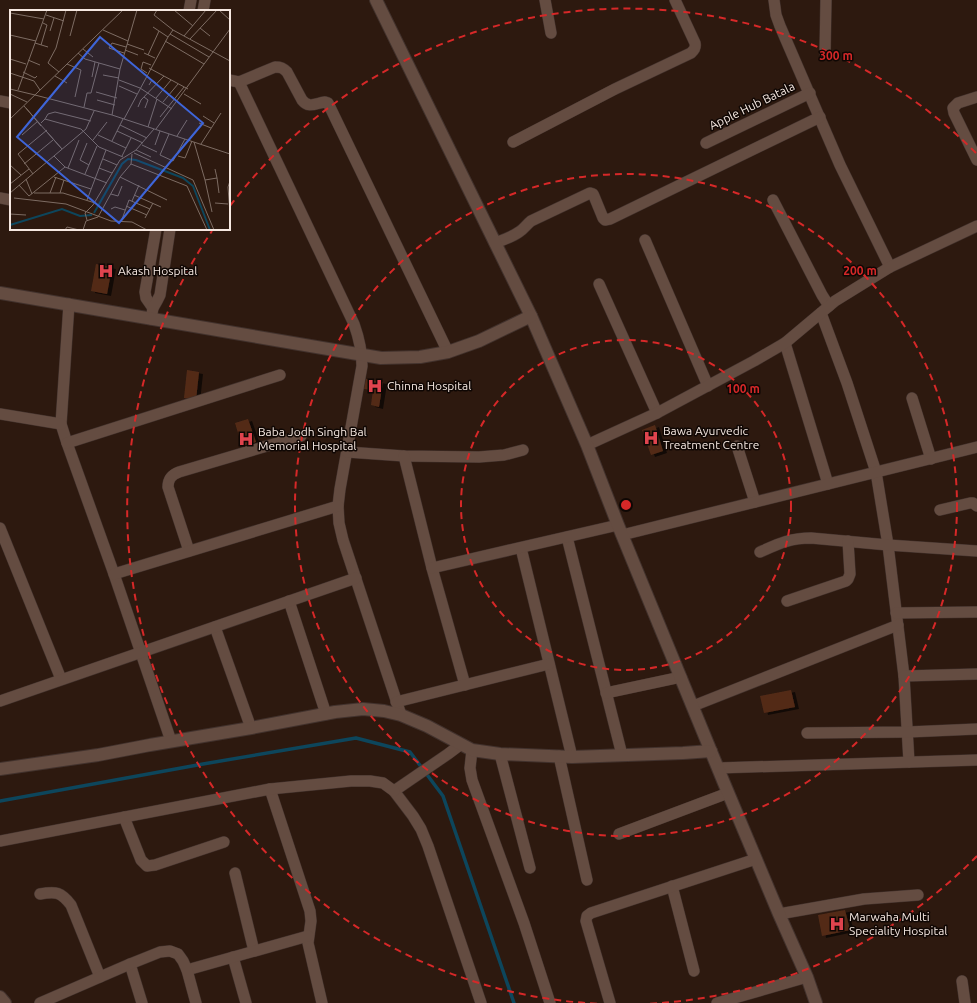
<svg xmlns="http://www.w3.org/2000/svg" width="977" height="1003" font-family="Ubuntu,sans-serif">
<defs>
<filter id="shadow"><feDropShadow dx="4" dy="2" stdDeviation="0" flood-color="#0009"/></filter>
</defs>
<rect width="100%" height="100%" fill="#2d190f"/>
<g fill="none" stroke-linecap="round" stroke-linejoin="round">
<!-- stream -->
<path stroke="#0d465c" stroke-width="3.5" d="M0 801 203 764 356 738 410 752 443 796 514 1003"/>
</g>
<!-- building -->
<g fill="#532b18" filter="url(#shadow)">
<path d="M96 264 112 267 107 294 91 291Z"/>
<path d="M187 370 199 372 196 400 184 398Z"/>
<path d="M366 379 383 382 379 407 371 405 373 390 364 389Z"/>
<path d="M248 419 256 442 242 446 235 423Z"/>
<path d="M655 425 663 451 651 455 642 430Z"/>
<path d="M791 690 795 707 764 713 760 696Z"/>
<path d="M845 910 850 930 822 936 818 915Z"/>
</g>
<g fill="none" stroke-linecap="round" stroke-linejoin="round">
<!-- street casing -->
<g stroke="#42322d" stroke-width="12">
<g id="street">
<path d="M545 0 551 33"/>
<path d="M774 0 776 15 780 26 840 165 890 267"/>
<path d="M189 11 191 0"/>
<path d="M203 11 205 0"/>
<path d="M825 53 826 0"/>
<path d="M229 80 239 82 354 324C359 338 362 351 362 366L340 489 338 506 339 523 343 540 401 715"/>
<path d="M239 82 275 67C281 67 283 68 287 72L302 100C309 109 316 103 325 102L328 103 448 352"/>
<path d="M977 97 958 103 953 108 954 113 977 160"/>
<path d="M0 101 11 103"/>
<path d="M513 142 615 89 691 53C694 50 696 48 695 43L675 0"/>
<path d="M706 143 810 93"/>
<path d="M0 198 11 200"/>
<path d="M773 200 822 295 829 306"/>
<path d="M645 240 708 386"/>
<path d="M495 243C503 240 512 237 519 232 524 229 526 225 531 221L590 193 593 194 594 196 603 218 605 220 610 219 820 117"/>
<path d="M599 284 657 413"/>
<path d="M69 304 61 424 67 443 114 574 171 741"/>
<path d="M153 308 146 298 145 292 156 229"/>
<path d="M821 313 847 383 876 472 888 545 904 676 909 762"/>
<path d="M151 319 153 308 157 301 160 295 170 229"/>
<path d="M785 343 828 484"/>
<path d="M912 398 931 459"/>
<path d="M0 414 61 424"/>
<path d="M67 443 280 375"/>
<path d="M587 445 657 413 754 361 785 343 835 301 890 267 977 226"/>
<path d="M737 446 755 502"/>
<path d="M347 452 404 456 479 457 504 455 523 450"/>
<path d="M404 456 432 568 465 685"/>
<path d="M940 510 970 503H973L977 506"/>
<path d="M0 528 61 679"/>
<path d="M622 535 977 447"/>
<path d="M567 537 622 755"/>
<path d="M521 548 572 757"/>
<path d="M189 551 168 487C168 479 171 475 179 472L301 436"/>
<path d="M760 552C778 544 790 538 811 538L888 545 977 551"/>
<path d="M432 568 618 525"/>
<path d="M114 574 338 506"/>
<path d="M289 601 326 714"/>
<path d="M787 601 846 581 848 579 850 574 848 541"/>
<path d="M896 613 977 612"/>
<path d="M215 627 251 728"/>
<path d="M904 676 977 674"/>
<path d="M606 693 681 677"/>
<path d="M0 701 356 578"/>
<path d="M396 702 549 664"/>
<path d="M693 706 898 625"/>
<path d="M807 733 908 732 977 729"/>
<path d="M460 745 448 754 394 791 413 816 421 829 428 846 481 1003"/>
<path d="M472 750 470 768 472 780 524 923 550 1003"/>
<path d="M500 754 530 868"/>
<path d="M559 756 587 880"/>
<path d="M718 768 977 760"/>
<path d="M270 789 310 911 311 921 308 943 322 1003"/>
<path d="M124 817 141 860 147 866 155 865 224 842"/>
<path d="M619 834 728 793"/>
<path d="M0 841 270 789 351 781H370L383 783 394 791"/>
<path d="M235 873 254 951"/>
<path d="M672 886 694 971"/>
<path d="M40 894C56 891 61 892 71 905L100 977"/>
<path d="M779 914 864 899 918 895"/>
<path d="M233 957 246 1003"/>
<path d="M130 964 142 1003"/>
<path d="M187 970 308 936"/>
<path d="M962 981 965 1003"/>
<path d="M40 1003 130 964 160 952 170 951 178 954 183 961 187 970 196 1003"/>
<path d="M610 1003 586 921 587 916 591 913 756 859"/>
<path d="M717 1003 807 977"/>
</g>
</g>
<!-- secondary casing -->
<g stroke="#42322d" stroke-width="14">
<g id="secondary">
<path d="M376 0 531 316 587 445 618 525 724 783 779 914 807 977 816 1003"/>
<path d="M0 293 381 358 420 357 448 352 479 341 531 316"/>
<path d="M0 769 98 755 150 745 251 728 335 712 363 709 384 711 401 715 427 726 472 750 500 754 572 757 683 753 711 751"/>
<path d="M0 997 5 1003"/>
</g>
</g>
<!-- street -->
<use href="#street" stroke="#644c41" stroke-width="11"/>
<!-- secondary -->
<use href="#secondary" stroke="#644c41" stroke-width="12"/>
</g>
<!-- distance rings -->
<g fill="none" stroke="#d62828" stroke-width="2" stroke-dasharray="7 5">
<circle cx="626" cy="505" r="165"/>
<circle cx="626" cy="505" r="331"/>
<path d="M977 856A496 496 0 0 1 212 231M230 206A496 496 0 0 1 977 154"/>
</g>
<!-- icons -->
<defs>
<g id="hospital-bare" transform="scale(1.2)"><path d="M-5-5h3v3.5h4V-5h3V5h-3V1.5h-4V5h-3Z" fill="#e0444e" stroke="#0f0704" stroke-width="2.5" paint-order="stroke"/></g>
</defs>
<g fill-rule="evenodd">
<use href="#hospital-bare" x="106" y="271"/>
<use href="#hospital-bare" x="375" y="386"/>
<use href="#hospital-bare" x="651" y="438"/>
<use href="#hospital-bare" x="246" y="439"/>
<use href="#hospital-bare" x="837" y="924"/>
</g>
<g text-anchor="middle" stroke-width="3" stroke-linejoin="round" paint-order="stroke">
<!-- street labels -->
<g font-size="12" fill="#f6e8e1" stroke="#0f0704">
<text transform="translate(752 106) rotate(-26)" y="4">Apple Hub Batala</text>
</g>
<!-- poi labels -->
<g font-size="12" fill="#f6e8e1" stroke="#0f0704" text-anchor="start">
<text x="118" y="275">Akash Hospital</text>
<text x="387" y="390">Chinna Hospital</text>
<text x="663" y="435">Bawa Ayurvedic<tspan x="663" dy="14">Treatment Centre</tspan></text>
<text x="258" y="436">Baba Jodh Singh Bal<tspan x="258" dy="14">Memorial Hospital</tspan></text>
<text x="849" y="921">Marwaha Multi<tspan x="849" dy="14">Speciality Hospital</tspan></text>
</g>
</g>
<!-- overview -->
<g transform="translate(10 10)">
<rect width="220" height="220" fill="#2d190f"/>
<path fill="none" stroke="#0d465c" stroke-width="2" d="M84 203 112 154 118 149 126 150 173 168 183 176 200 220M0 215 52 199 70 206 82 205"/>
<path fill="none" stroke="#7d6c63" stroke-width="1" d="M147 0 144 5 163 20 220 51M164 0 183 16M209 0 220 10M0 3 34 9M36 5 54 11M143 17 158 27 163 20M190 18 200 26M93 20 118 31M40 21 44 8M160 24 199 47M0 25 26 31M60 26 67 0M174 26 196 0M180 29 207 0M155 31 194 54M25 33 38 37M117 34 134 40M31 35 37 15 33 13M73 39 83 47M115 40 128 45M68 43 75 49 110 59M114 43 99 38 102 33 116 37M134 43 145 48M138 45 149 21M0 49 16 54M18 50 30 55M57 54 71 60 65 87M139 58 178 79M13 62 25 68 27 66M49 62 38 53 46 38 56 0M0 63 24 71 30 80M137 63 131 59 133 52 141 55M93 65 109 68M45 66 57 73M82 67 85 52M109 70 130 78 162 99M139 75 142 70 147 74M109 76 127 84M0 79 25 85M8 80 37 0M86 82 107 88M0 84 17 92M174 84 191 94M25 85 102 105 220 144M134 87 138 90 135 98M146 88 161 70M87 90 105 95M153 92 168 74M14 96 52 139M74 97 77 83H81L89 53M128 97 131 90 154 66M16 98 31 116M102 105 110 59 127 0M193 106 204 113M150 107 174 77M0 109 113 0M35 109 38 104 45 102 81 111M114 109 158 27M31 113 35 109 71 119 89 137 113 147M189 113 201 118M110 115 137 128M138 117 147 89M146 119 220 19M107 121 133 133M37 122 51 138M159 124 150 145 163 151 175 129M12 125 28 111M88 125 116 138M167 126 177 110M83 130 97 112M102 131 113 109M184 132 195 170 207 168 205 159M77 133 70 150 79 155M191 134 211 103M132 135 147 142M145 135 150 121M126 140 141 147M124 143 183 170 204 220M122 144 121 154 177 176 197 220M44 146 55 157 97 173M112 146 121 128M168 146 175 148 182 131M93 149 107 155M14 154 43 130M0 155 11 165M58 158 69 130M89 158 102 163M23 164 8 144 37 120M75 164 87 136M44 167 81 179M110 167 157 190M207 168 209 183M16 169 22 184M195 170 202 202M220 171 218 177 220 204M0 174 19 159M9 175 19 186 55 157M0 183 76 119 84 101M24 183H53L85 193M40 183 46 167M50 183 54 170M101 184 108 186 112 176M124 185 151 197M4 188 56 194 101 211 122 212 137 220M77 190 96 140M122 191 129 175M205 193 218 194M116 196 137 205M101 199 105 197 115 200M0 204 16 205M135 208 143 193M77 210 75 203 83 195 110 150 126 140 144 119M111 212 119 190 140 199M55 220 57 217 69 220M73 220 76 211 88 207 110 167 121 154"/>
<path fill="#3e65d9" fill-opacity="0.15" stroke="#3e65d9" stroke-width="2" d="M90 27 193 113 109 213 7 127Z"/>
<rect width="220" height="220" fill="none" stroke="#f6e8e1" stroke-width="2"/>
</g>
<circle cx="626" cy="505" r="6" fill="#d62828" stroke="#0f0704" stroke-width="2"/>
<g font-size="12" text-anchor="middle" font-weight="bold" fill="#d62828" stroke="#0f0704" stroke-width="3" stroke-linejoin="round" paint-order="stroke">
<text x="836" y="60">300 m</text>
<text x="860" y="275">200 m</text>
<text x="743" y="393">100 m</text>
</g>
</svg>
